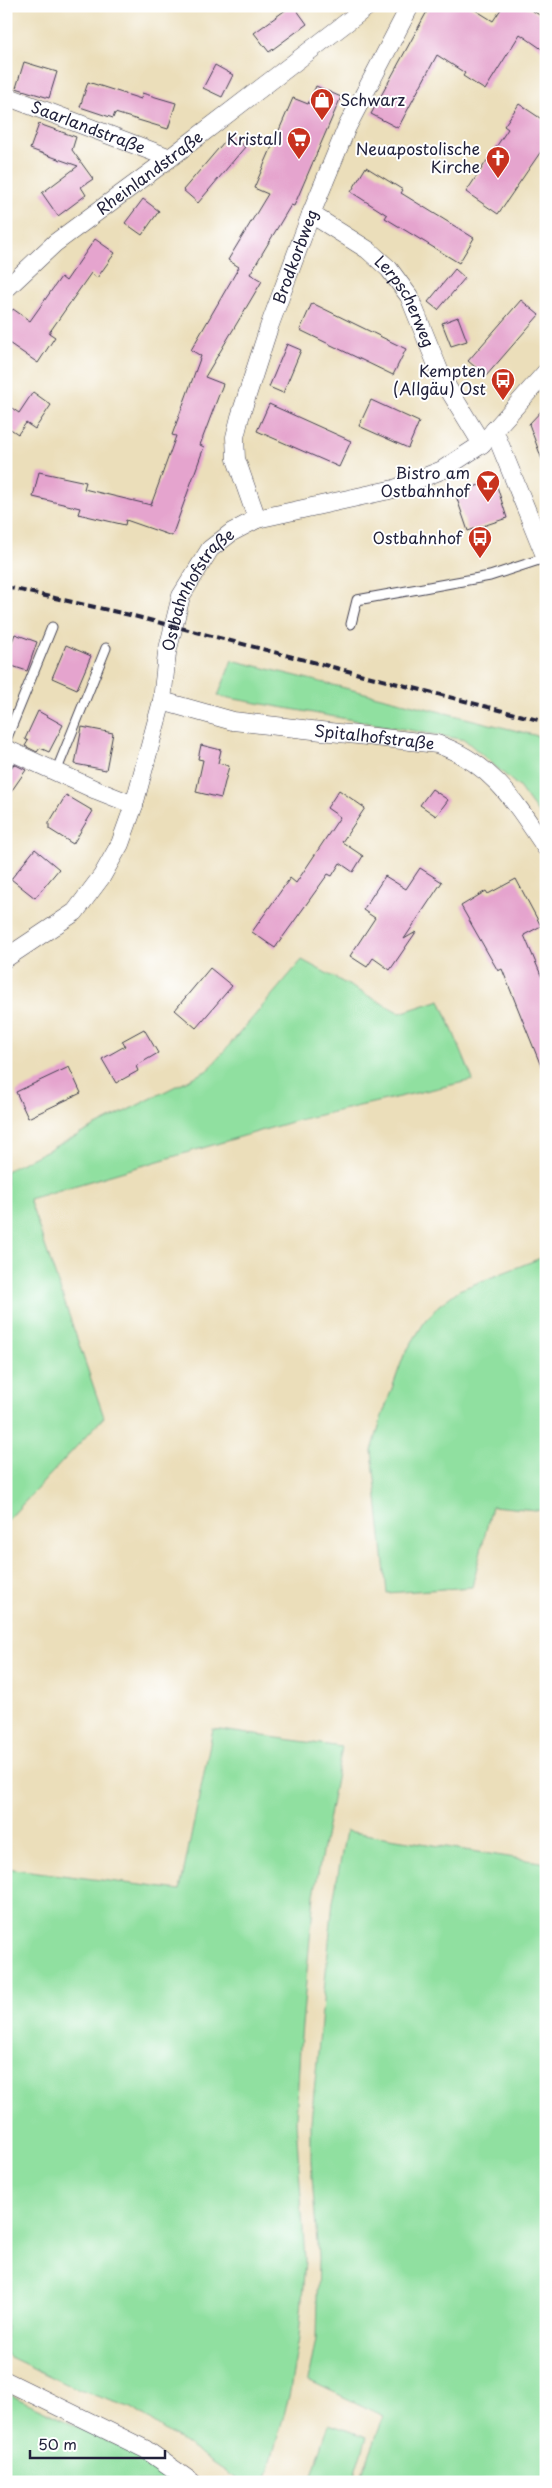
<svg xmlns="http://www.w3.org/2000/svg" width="552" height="2488" font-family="'Playpen Sans',sans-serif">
<rect width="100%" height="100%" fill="#fff"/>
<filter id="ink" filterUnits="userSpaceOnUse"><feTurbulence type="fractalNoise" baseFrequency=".02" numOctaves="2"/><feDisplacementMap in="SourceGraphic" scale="10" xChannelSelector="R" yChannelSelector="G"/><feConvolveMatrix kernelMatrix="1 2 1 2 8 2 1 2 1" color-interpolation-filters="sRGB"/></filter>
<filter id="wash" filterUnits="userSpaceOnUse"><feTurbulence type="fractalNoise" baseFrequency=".0096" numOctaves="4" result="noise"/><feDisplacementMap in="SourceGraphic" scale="20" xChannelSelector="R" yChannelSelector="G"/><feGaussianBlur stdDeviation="1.12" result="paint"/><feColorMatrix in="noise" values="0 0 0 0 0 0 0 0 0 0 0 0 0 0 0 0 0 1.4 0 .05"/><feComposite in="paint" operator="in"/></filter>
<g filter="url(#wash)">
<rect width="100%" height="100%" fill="#ebdeba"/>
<!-- green -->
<g fill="#90e0a0" stroke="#59816e">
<path d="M232 660 546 738V824L519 787 465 740 218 696Z"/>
<path d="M302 960 400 1013 440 1000 473 1080 298 1120 29 1199 104 1417 6 1522V1171L208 1070Z"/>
<path d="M546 1256V1511L492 1506 472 1587 387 1593 372 1451 381 1419 404 1355 424 1323 438 1306 459 1290Z"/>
<path d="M213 1729 342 1747 314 1895 300 2047 296 2121 305 2260 299 2337 289 2397 265 2482H241L132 2408 79 2390 6 2355V1868L180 1890Z"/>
<path d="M346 1831 546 1863V2482H359L384 2416 308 2380 316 2339 318 2257 311 2163V2122L333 1901Z"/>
<path d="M6 2393 140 2456 176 2482H6Z"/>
<path d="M329 2424 367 2437 353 2482H310Z"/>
</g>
<g id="blocks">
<!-- building -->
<g fill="#e5a4ce">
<path d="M291 6H294L307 24 269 52 254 33Z"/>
<path d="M430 6H469L493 21 503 6H525L546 19V52L520 34 485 90 463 76 465 73 437 55 398 128 371 114Z"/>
<path d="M24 62 57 72 49 98 16 88Z"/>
<path d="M215 65 233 75 222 97 203 88Z"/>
<path d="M88 82 141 99 142 93 176 103 168 129 115 113 113 118 80 107Z"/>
<path d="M316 86 341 97 294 206 291 205 250 274 262 281 205 377 223 384 200 445 204 447 172 536 126 520 125 525 78 514 80 508 33 497 39 472 86 482 84 489 151 505 176 436 172 435 201 356 191 350 239 267 228 260 268 194 254 188 293 98 308 104Z"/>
<path d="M519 104 546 122V144L498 214 466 192 508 129 504 126Z"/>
<path d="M39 124 76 137 72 150 93 179 81 187 86 195 58 216 42 193 78 166 30 149Z"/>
<path d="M230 135 245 147 198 203 183 190Z"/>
<path d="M366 167 403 190 401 193 474 238 459 263 385 218 387 215 351 192Z"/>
<path d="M143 199 159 211 142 235 125 223Z"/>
<path d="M95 239 115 253 97 278 91 273 49 333 55 337 38 363 6 341V319L13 309 30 321 61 277 66 281Z"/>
<path d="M455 269 465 278 438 310 428 302Z"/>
<path d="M521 300 539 315 486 376 468 361Z"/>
<path d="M312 303 406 349 393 375 300 330Z"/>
<path d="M458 317 467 341 451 346 442 323Z"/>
<path d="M287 344 301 350 283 393 269 387Z"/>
<path d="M33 392 51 405 35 429 26 423 18 434 6 426V404L19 413Z"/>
<path d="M371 400 419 422 408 448 359 426Z"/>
<path d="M269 404 351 441 339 467 257 431Z"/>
<path d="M546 406V465H544L529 424Z"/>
<path d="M495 480 507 518 468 531 455 493Z"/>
<path d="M15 634 37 642 27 671 6 664V657Z"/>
<path d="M66 645 91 656 77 689 52 678Z"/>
<path d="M38 711 63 725 49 752 40 748 37 752 25 746 28 741 25 739Z"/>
<path d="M82 727 113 733 106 770 75 764Z"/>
<path d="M201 745 221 750 218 763 229 766 221 798 196 792 203 760 198 759Z"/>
<path d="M14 764 26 770 6 799V774Z"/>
<path d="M432 789 448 800 436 816 420 805Z"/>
<path d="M339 790 365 808 342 842 363 856 353 872 340 863 332 876 328 874 275 948 252 932 290 878 296 883 340 817 327 808Z"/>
<path d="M66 795 93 811 73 844 49 829V823Z"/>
<path d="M35 849 59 869 35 898 11 879Z"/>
<path d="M420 868 442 882 404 939 416 932 390 970 373 958 367 967 350 956 375 918 363 910 385 876 406 889Z"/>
<path d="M516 879 541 926 524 935 546 987 545 1076 502 969 498 971 461 906 486 891 488 894Z"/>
<path d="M210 968 232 986 196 1028 175 1010Z"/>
<path d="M144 1029 158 1053 136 1066 138 1071 116 1083 102 1059 125 1046 122 1041Z"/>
<path d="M69 1067 81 1093 28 1118 16 1092Z"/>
</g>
</g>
</g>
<g filter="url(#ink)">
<use href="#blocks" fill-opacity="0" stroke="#403e4e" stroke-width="1"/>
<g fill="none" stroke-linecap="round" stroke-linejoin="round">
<!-- service casing -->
<g stroke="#403e4e" stroke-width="11">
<g id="service">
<path d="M351 624 357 600 490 576 545 558"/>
<path d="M6 740 52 627"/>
<path d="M6 765 14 753"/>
<path d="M56 772 106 648"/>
</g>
</g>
<!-- minor casing -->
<g stroke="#403e4e" stroke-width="19">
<g id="minor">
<path id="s1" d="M6 96 170 158"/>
<path id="s2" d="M311 214 368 250 389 269 409 296 443 380 482 444"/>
<path id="s3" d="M6 289 55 243 170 158 368 6"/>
<path d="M494 430 546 558"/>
<path id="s4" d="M257 519 236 459 235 437 240 417 269 327 311 214 347 127 410 6"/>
<path id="s5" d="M162 701 233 721 437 744C492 763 515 802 546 848"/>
<path d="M6 749 96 790 134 805"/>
<path id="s6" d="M6 958 75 912 102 876 120 844 134 805 162 701 167 653 181 596 210 549 232 532 257 519 394 489 442 470 482 444 546 372"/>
<path d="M6 2381 145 2449 192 2482"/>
</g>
</g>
<!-- service -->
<use href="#service" stroke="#fff" stroke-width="9"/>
<!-- minor -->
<use href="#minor" stroke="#fff" stroke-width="18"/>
<!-- rail -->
<path stroke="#22223b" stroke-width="4" stroke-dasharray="8 4" stroke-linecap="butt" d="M6 587 130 615 546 722"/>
</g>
</g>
<!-- icons -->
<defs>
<g id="shop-pin" transform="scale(1.25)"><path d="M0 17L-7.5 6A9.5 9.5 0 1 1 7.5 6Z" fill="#c8321e" stroke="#fff"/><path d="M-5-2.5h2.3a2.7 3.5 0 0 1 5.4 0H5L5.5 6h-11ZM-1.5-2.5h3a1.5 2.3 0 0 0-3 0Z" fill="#fff"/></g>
<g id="supermarket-pin" transform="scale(1.25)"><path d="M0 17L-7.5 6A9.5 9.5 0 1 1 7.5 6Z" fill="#c8321e" stroke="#fff"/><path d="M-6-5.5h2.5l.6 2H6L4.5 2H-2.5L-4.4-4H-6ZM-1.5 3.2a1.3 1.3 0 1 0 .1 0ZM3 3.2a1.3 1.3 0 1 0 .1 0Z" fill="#fff"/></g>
<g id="church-pin" transform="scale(1.25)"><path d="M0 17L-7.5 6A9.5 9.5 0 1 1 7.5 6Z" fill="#c8321e" stroke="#fff"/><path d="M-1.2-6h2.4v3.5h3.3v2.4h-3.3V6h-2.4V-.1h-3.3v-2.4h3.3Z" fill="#fff"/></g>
<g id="bus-pin" transform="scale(1.25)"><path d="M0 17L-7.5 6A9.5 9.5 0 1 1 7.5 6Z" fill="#c8321e" stroke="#fff"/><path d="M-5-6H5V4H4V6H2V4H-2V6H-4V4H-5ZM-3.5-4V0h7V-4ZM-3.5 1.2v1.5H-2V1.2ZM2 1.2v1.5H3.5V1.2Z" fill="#fff"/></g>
<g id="bar-pin" transform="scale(1.25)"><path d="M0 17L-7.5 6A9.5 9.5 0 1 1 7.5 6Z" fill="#c8321e" stroke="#fff"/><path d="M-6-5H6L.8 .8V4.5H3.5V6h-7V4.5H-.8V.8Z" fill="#fff"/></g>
</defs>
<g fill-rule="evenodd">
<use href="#shop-pin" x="322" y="100"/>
<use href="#supermarket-pin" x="299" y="139"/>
<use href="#church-pin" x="498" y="158"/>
<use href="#bus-pin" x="503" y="380"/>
<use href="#bar-pin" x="488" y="482"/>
<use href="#bus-pin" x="480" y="538"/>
</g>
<g text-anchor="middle" stroke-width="4" stroke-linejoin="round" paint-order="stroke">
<!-- poi labels -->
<g font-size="16" fill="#22223b" stroke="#fff" text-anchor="end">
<text x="340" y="106" text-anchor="start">Schwarz</text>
<text x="282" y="145">Kristall</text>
<text x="480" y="155">Neuapostolische<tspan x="480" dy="18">Kirche</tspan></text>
<text x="486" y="377">Kempten<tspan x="486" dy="18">(Allgäu) Ost</tspan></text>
<text x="470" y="479">Bistro am<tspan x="470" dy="18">Ostbahnhof</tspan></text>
<text x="462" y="544">Ostbahnhof</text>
</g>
<!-- street labels -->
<g font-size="16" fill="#22223b" stroke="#fff">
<text dy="6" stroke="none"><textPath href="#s1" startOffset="88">Saarlandstraße</textPath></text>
<text dy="6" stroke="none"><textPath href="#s3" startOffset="185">Rheinlandstraße</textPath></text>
<text dy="6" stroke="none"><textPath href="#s4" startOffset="276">Brodkorbweg</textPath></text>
<text dy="6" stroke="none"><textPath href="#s2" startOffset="132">Lerpscherweg</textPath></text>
<text dy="6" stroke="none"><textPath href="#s6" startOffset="434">Ostbahnhofstraße</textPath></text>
<text dy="6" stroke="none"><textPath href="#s5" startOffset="216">Spitalhofstraße</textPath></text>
</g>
</g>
<!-- margin -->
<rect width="552" height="2488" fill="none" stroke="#fff" stroke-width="25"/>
<!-- scale -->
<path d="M30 2450v8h135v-8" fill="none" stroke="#22223b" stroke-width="2.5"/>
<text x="38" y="2450" font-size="15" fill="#22223b" stroke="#ffffff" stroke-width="4" paint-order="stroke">50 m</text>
</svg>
